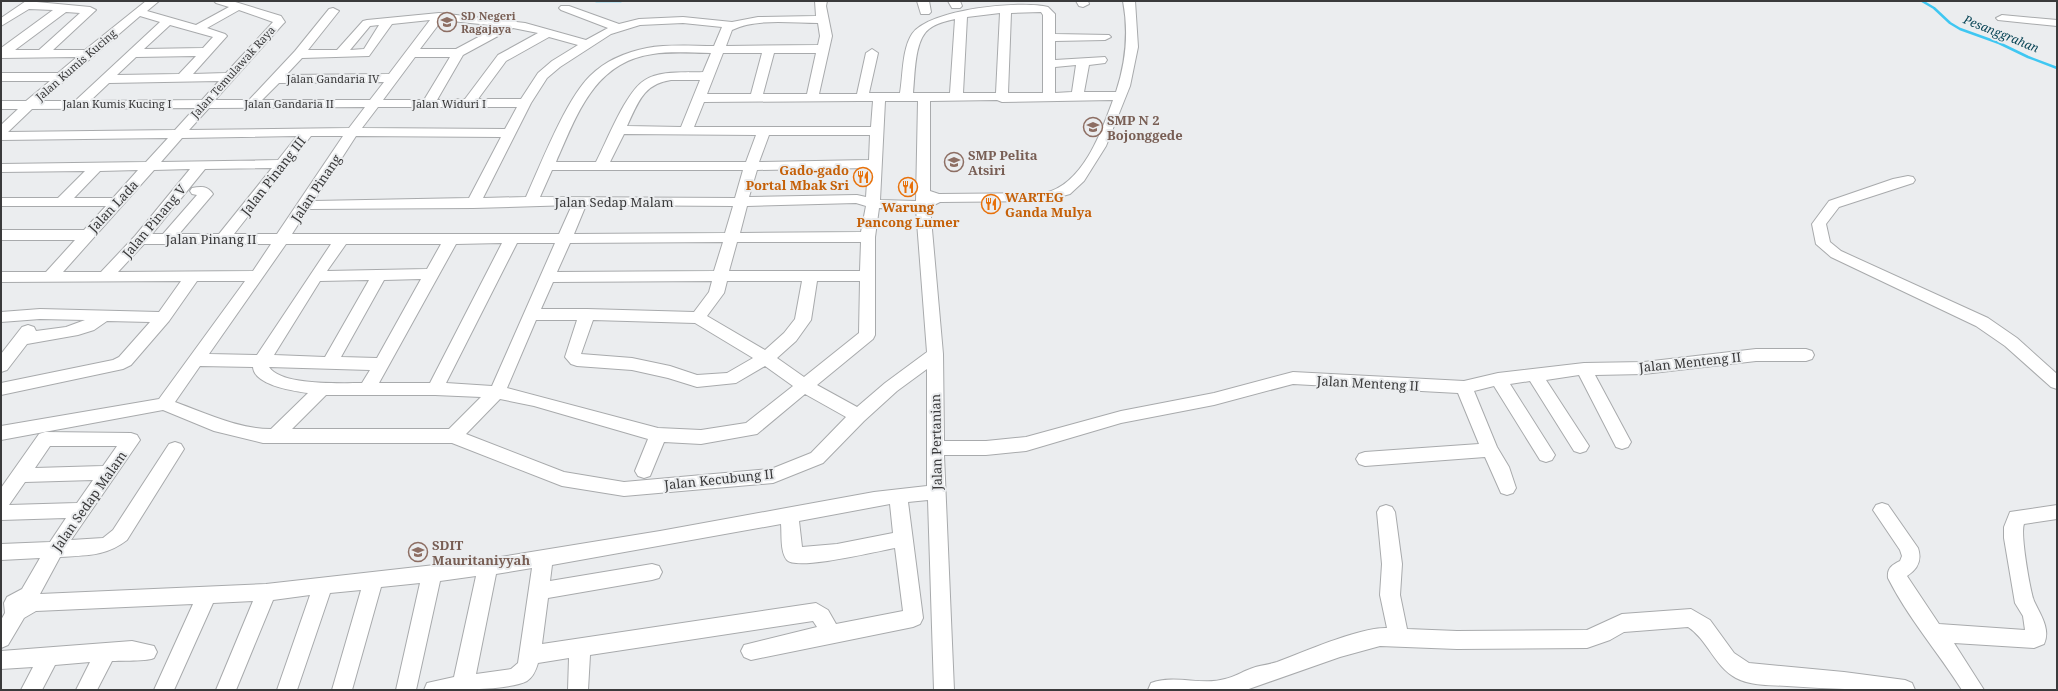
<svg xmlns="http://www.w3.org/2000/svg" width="2058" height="691" font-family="'Noto Serif',serif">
<rect width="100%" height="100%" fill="#ebedef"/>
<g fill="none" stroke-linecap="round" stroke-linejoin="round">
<!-- stream -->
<g stroke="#3fc7f2" stroke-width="2.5">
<path d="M596 1H621"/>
<path d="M1922 1 1934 8 1950 23 1960 29 1999 43 2028 57 2057 68"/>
</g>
<!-- minor casing -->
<g stroke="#a8aaac" stroke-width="2">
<g id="minor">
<path d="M26 1 90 7 96 10 53 50H85L146 1H159L147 11 196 25 229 7 216 3 214 1H232L281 16 285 22 283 24 215 100H249L295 51 329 9 333 8 339 11 308 50H337L363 21 367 20 439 13 525 23 586 40 608 28 561 10 559 8 561 6H569L619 24 639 19 683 17 732 22 758 17 816 16 815 1H827L826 6 832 36 819 94H857L866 53 872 49 878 53 869 93H900C903 76 902 49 912 34 929 9 1021 0 1048 7L1055 14V34L1109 35 1111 37 1105 40 1055 41V60L1105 57 1107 60 1105 63 1089 65 1084 92H1116C1126 61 1129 33 1123 1H1135L1138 47 1130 86 1106 146 1084 181 1070 194 1045 201 940 202 930 207 943 354 944 441H986L1026 437 1121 411 1214 393 1293 372 1464 381 1498 373 1584 363 1644 362 1756 349H1806L1812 351 1814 355 1812 359 1806 361H1756L1644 374 1595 375 1631 442 1628 447 1622 449 1616 447 1579 375 1546 380 1589 446 1586 451 1580 453 1574 451 1530 381 1510 384 1555 455 1552 460 1546 462 1540 460 1494 386 1474 391 1497 447 1509 467 1516 488 1513 493 1507 495 1501 493 1485 457 1365 466 1359 464 1356 459 1359 454 1365 452 1479 444 1458 393 1293 384 1214 405 1121 423 1026 451 986 455H944L954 690H934L928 500 908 502 923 618 920 624 913 627 751 660 744 657 741 651 744 645 817 627 813 621 590 655 588 690H568L569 658 538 663C536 670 533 677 527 681 508 691 448 690 424 690L427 683 454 677 476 576 440 581 416 690H396L420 583 381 587 352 690H332L361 590 330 593 297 690H277L310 595 273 600 236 690H216L253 601 213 603 174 690H154L193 604 36 611 24 618 8 645 1 648V620L5 613 4 603 7 597 22 589 40 558 1 560V544L50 542 66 518 1 520V488L39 434 45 432 131 433 137 435 140 440 71 540 103 538 113 530 169 444 175 442 181 444 184 449 127 540C105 557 86 555 60 557L40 594 266 584 488 559 660 531 874 492 927 486V369L897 391 864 421 823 463 773 483 624 496 562 486 452 443H263L214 431 163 410 1 440V426L159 399 245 281H197L169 321 131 365 123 369 1 395V383L113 360 119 357 150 322 107 321 94 330 78 335 27 344 7 370 1 372V354L22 327 28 325 34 327 36 331 66 327 85 320 40 319 1 322V312L40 309 159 312 181 281 1 282V272H46L75 240H1V230H84L106 206H1V198H58L85 171 1 172V164L146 162 168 138 1 140V125L18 109H1V101H26L50 81H1V73H58L77 57 1 58V48L53 10 29 9 1 26V18ZM239 10 273 22 226 73 193 74 227 36 225 34 207 28ZM66 12 80 13 39 50H15ZM1041 12 1043 15V93H1008L1011 13ZM1000 13 996 93H963L967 17ZM140 16 160 22 75 101H41ZM955 19 950 93H913C915 76 914 40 929 29 936 23 947 21 955 19ZM430 20 389 74 286 75 302 58 369 56 392 24ZM442 20 499 26 456 49H420ZM683 23 722 27 714 46C692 46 668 44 647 48 626 52 605 61 590 76 565 101 541 164 526 197L483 198 531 103 547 78 560 67 611 34 640 25ZM818 23 820 36 818 45 726 46 732 30C757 18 791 23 818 23ZM170 25 213 37 203 48 144 49ZM379 25 364 49 350 50 370 26ZM513 28 538 33 498 55 465 99 437 100 463 55ZM549 37 578 45 552 61 538 73 521 99H478L506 61ZM711 53 703 72C685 73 661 70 645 80 626 91 607 141 596 162H556C577 115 594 62 653 54 672 51 692 53 711 53ZM723 53H762L751 94H707ZM774 53H816L807 94H763ZM196 56 179 74 117 75 136 57ZM415 57H450L424 100H383ZM1076 65 1072 92 1055 93V67ZM671 80H700L681 127 627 126C638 103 643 84 671 80ZM219 81 202 100 90 101 109 83ZM384 82 370 100H262L279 83ZM997 100 1002 102 1113 100C1101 133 1083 184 1045 193L939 194 930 191V101ZM859 101H873L871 127H694L704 102ZM885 101H918L916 201 880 200ZM365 107 349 128 189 130 209 108ZM378 107H517L505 129 362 128ZM195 108 175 130 8 132 32 109ZM624 134 756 135 746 162H610ZM769 135H870L869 160 759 162ZM297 136 278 160 161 162 182 138ZM311 136H343L277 234H234ZM356 136 501 137 469 198 314 201ZM272 168 219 234H179L213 194C208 186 201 186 192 188L190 191 192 194 197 195 163 234H152L205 169ZM868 168 866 197 857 195 749 197 757 170ZM190 169 135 236 101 272H63L154 170ZM138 170 113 198H74L100 171ZM552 170H743L735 198 540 197ZM856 203 866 206 861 232 740 233 747 206ZM572 205 559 234H292L308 209 473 208ZM586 205 733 206 725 233 574 234ZM879 208 916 209 927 352 885 383 857 407 817 385 873 339 875 335V237ZM723 242 714 271 557 272 570 243ZM737 242H861L860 271H729ZM502 243 430 383H379L456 244ZM517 243H555L492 386 446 383ZM144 244H271L253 271 118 272ZM286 244H331L257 355 209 354ZM346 244H441L427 269 327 271ZM421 279 377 358 341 357 384 280ZM369 280 325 357 274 355 320 281ZM712 281 709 292 694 312 587 309H541L553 282ZM727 281H802L795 319 784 333 765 350 707 316 724 293ZM817 281H860L859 333 804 377 777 358 796 341 811 320ZM536 320H577L565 357 571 364 577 366 632 370 668 378 697 387 736 383 765 366 793 386 746 423 701 430 658 428 507 388ZM593 320 695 323 753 358 727 373 697 375 670 366 632 358 581 354ZM200 366 253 367C254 385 293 391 308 393L271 429C238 429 205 413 175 402ZM269 367 370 370 362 383C342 383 281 386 269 367ZM805 394 846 417 811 453 771 469 624 482 564 472 466 434 500 399 534 406 648 439 635 471 638 476 644 478 650 476 664 442 701 444 757 434ZM326 395H435L481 397 449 429H292ZM50 446H117L103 466 35 468ZM93 480 77 503 9 505 25 482ZM890 504 893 533 837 544 802 547 799 521ZM781 524C782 534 780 552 787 560 796 571 879 551 895 548L903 611 836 624 828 610 816 603 542 644 548 598 652 580 659 578 662 572 659 566 652 564 550 581 552 565ZM532 568 518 663 511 669 476 674 496 574Z"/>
<path d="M917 1H929L931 12 929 14H921Z"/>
<path d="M948 1H960L962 6 960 8H952Z"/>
<path d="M1076 1H1088L1089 4 1083 7 1079 6Z"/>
<path d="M2002 15 2057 20V26L1998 20 1996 18Z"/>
<path d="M1908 176 1913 177 1915 180 1913 183 1839 207 1826 224 1830 242 1841 251 1988 318 2017 338 2057 374V389L2051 387 2005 346 1976 326 1831 257 1816 244 1812 224 1829 201 1893 179Z"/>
<path d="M1882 503 1888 505 1918 548C1922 560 1918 569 1907 576L1939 624 2025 630 2023 616 2015 603 2004 538V527L2010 512 2057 505V519L2024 524C2020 533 2030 590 2034 601 2040 614 2051 629 2044 644L2034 648 1954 643 1984 690H1962C1938 652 1908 618 1888 578 1887 568 1892 565 1900 561L1902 556 1900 550 1873 510 1876 505Z"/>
<path d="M1386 505 1392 507 1395 512 1402 564 1400 595 1407 629 1457 631 1587 630 1622 614 1691 609 1710 620 1734 653 1749 663 1844 672 1905 680 1912 683 1915 690C1872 690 1830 689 1787 686 1770 685 1751 686 1736 678 1714 666 1708 640 1688 627L1624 632 1610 640 1587 648 1457 649 1380 646 1340 657 1246 690H1148L1151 683C1176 674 1201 686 1225 679 1234 677 1242 672 1250 669 1259 665 1268 665 1277 662 1304 652 1360 627 1387 628L1380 595 1382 564 1377 512 1380 507Z"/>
<path d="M132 641 154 646 157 652 154 658C144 662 124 660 112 661L97 690H76L90 662 55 665 42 690H21L33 667 1 669V651Z"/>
</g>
</g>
<!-- minor -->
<use href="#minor" fill="#fff" fill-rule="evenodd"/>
</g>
<!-- icons -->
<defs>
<g id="school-ring" transform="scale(1)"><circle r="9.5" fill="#ebedef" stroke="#8d6e63" stroke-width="1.5"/><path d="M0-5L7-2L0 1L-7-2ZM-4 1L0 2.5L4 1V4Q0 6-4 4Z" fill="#8d6e63"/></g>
<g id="restaurant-ring" transform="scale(1)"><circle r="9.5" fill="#ebedef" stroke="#e8710a" stroke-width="1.5"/><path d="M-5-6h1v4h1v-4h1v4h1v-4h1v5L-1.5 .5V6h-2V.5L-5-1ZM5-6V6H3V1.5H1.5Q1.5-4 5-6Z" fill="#e8710a"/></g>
</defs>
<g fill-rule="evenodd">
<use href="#school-ring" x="447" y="22"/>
<use href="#school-ring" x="1093" y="127"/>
<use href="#school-ring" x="954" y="162"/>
<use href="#restaurant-ring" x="863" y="177"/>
<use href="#restaurant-ring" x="908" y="187"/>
<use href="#restaurant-ring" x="991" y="204"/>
<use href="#school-ring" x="418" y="552"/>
</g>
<g text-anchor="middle" stroke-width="4" stroke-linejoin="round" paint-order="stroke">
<!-- far-education labels -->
<g font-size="11" font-weight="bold" fill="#785e54" stroke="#ebedef" text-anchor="start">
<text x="461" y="20">SD Negeri<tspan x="461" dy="13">Ragajaya</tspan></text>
</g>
<!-- far-street labels -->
<g font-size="11" fill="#3a3a3b" stroke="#ebedef">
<text transform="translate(76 65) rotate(-41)" y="4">Jalan Kumis Kucing</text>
<text transform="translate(233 72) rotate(-48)" y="4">Jalan Temulawak Raya</text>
<text x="333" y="83">Jalan Gandaria IV</text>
<text x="117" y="108">Jalan Kumis Kucing I</text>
<text x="289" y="108">Jalan Gandaria II</text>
<text x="449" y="108">Jalan Widuri I</text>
</g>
<!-- far-water labels -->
<g font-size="12" font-style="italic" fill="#094556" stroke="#ebedef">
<text transform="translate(2001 34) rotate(22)" y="4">Pesanggrahan</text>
</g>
<!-- education labels -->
<g font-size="13" font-weight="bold" fill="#785e54" stroke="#ebedef" text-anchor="start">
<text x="1107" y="125">SMP N 2<tspan x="1107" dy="15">Bojonggede</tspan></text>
<text x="968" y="160">SMP Pelita<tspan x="968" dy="15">Atsiri</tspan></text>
<text x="432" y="550">SDIT<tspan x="432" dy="15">Mauritaniyyah</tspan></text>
</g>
<!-- food labels -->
<g font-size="13" font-weight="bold" fill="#c56008" stroke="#ebedef" text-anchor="end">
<text x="849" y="175">Gado-gado<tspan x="849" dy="15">Portal Mbak Sri</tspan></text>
<text x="1005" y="202" text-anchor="start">WARTEG<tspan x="1005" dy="15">Ganda Mulya</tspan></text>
<text x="908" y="212" text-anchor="middle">Warung<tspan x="908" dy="15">Pancong Lumer</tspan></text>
</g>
<!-- street labels -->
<g font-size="13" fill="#3a3a3b" stroke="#ebedef">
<text transform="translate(273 176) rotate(-52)" y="5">Jalan Pinang III</text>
<text transform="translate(316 188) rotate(-56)" y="5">Jalan Pinang</text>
<text x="614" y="207">Jalan Sedap Malam</text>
<text transform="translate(113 206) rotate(-47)" y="5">Jalan Lada</text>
<text transform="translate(154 221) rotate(-50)" y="5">Jalan Pinang V</text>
<text x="211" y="244">Jalan Pinang II</text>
<text transform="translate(1690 362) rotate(-6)" y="5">Jalan Menteng II</text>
<text transform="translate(1368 383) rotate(3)" y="5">Jalan Menteng II</text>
<text transform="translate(936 442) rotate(-91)" y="5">Jalan Pertanian</text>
<text transform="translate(719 479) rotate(-6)" y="5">Jalan Kecubung II</text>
<text transform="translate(89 501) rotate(-55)" y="5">Jalan Sedap Malam</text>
</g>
</g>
<!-- border -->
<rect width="2058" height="691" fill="none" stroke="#3a3a3b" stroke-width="4"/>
</svg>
